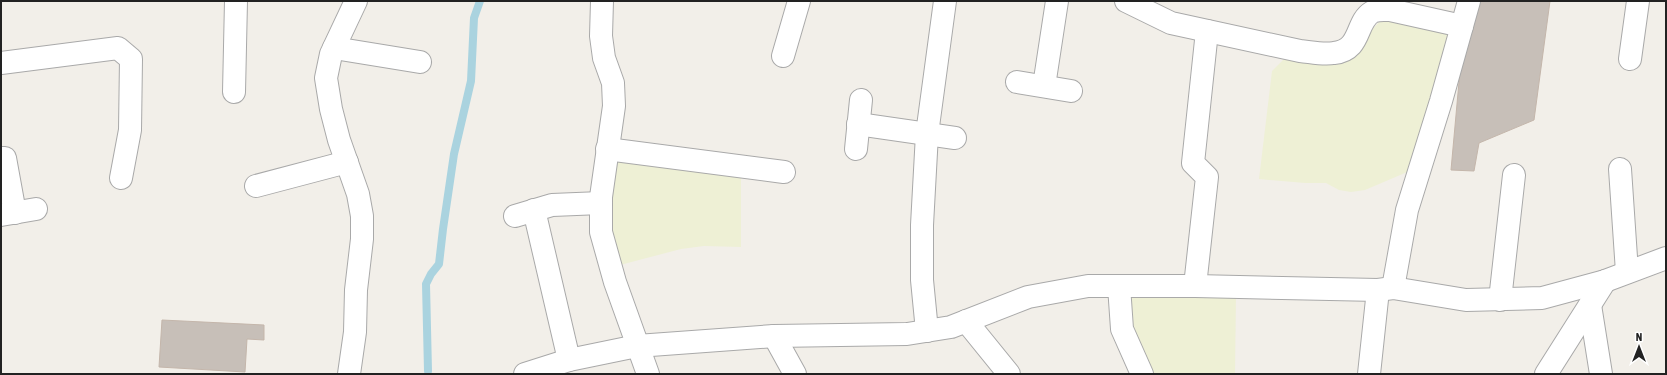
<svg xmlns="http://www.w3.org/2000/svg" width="1667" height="375" font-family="'Asap Condensed',sans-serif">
<rect width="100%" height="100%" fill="#f2efe9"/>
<!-- farmland -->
<g fill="#eef0d5">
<path d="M1389 19 1454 34 1412 170 1365 190 1351 192 1339 190 1326 183H1305L1259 179 1272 71 1285 58 1369 33 1380 21Z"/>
<path d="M616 159 741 173V247L704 246 681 249 620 265 612 232 611 204Z"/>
<path d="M1127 292 1236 295 1235 374H1149L1127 324Z"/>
</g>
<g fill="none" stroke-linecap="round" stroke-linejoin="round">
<!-- stream -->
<path stroke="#aad3df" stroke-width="8" d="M428 371 426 284 431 274 439 264 443 229 454 154 471 81 474 18 480 1"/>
</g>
<!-- building -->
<g fill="#c7bfb8" stroke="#c4b6ab">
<path d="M1480 1H1550L1534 120 1479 143 1474 171 1451 170 1460 71Z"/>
<path d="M162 320 264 325V340L247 339 245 372 159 367Z"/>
</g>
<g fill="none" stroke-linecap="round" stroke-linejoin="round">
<!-- minor casing -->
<g stroke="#a9a9a9" stroke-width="24">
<g id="minor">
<path d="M602 1 601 36 604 58 613 83 614 106 601 197V232L615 282 648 374"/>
<path d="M1126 1 1171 23 1300 51C1311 52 1323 55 1334 53 1362 50 1355 22 1372 12 1378 9 1384 10 1390 10L1462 26"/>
<path d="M334 48 420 62"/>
<path d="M783 56 799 1"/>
<path d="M1630 59 1638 1"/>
<path d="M1 63 118 48 131 59 130 130 121 178"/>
<path d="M1017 82 1071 91"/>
<path d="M1044 86 1057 1"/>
<path d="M234 92 236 1"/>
<path d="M858 124 955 138"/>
<path d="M607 149 784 172"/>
<path d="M856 149 861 100"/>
<path d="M1 158H5L15 213"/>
<path d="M1620 169 1627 272"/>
<path d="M256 186 347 162"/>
<path d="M534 210 569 360"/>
<path d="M1 215 36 209"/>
<path d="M515 216 552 205 601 203"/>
<path d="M1119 286 1122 329 1142 374"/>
<path d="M1195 286 1207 177 1193 163 1207 31"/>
<path d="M1393 288 1407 210 1441 101 1469 1"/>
<path d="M1500 300 1514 175"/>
<path d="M1590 305 1601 374"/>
<path d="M966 321 1009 374"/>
<path d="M927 331 922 280V225L927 134 945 1"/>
<path d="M774 336 795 374"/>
<path d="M349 374 355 332 356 290 362 239V216L358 194 339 140 331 109 326 78 331 54 356 1"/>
<path d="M525 374 569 360 637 346 774 336 907 334 951 327 1028 297 1088 286H1195L1378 290 1393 288 1466 300 1542 298 1605 281 1666 258"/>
<path d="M1369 374 1378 290"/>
<path d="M1546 374 1605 281"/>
</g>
</g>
<!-- minor -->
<use href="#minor" stroke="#fff" stroke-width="22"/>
</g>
<!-- border -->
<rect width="1667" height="375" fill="none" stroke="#222222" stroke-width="4"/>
<!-- north arrow -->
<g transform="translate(1639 347)" stroke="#ffffff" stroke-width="3" paint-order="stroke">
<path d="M0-3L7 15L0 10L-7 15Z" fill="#222222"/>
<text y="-6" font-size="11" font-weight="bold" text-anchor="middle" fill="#222222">N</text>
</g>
</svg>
